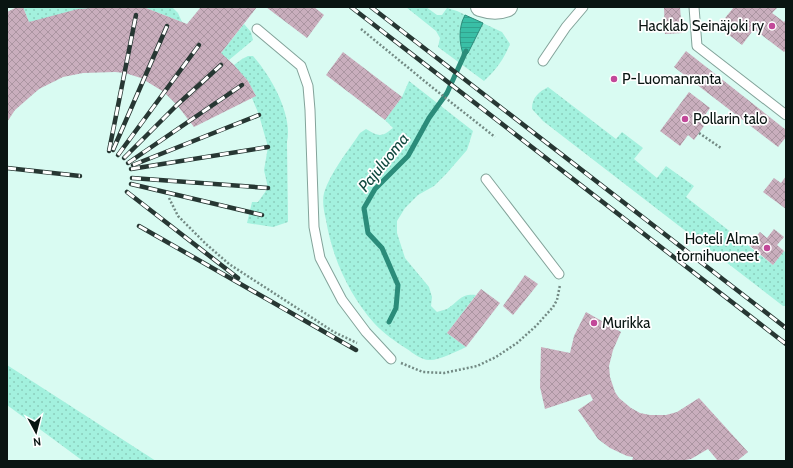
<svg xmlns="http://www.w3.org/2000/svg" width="793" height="468" font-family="Cabin,sans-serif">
<defs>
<pattern id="grass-dots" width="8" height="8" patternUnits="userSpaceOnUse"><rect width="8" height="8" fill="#a3f1de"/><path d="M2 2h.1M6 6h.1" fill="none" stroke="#8bcebd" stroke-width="1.8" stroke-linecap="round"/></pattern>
<pattern id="water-rules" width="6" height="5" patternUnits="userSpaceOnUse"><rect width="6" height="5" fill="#39bfa6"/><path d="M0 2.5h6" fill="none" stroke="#31a38e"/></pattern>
<pattern id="building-cross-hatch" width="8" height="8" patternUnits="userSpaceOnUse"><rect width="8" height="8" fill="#c9aebd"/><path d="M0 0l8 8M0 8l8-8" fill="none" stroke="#ab95a1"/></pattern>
</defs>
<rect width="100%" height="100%" fill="#d9fbf2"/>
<!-- grass -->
<g fill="url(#grass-dots)">
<path d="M23 7H105L29 22Z"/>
<path d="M139 7H172L178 13 182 22 146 8Z"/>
<path d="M406 7H426L437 15H442L447 8 457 11 502 32 510 44C504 59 496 70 484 81L438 47 440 38 436 31Z"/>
<path d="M244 24 251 32 253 40 229 60 221 53Z"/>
<path d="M248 56H253C271 76 293 115 287 142L288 222 273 227 247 223 252 202H258L268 188 264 170 268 147 259 115 252 98 256 96 248 81 234 65 242 59Z"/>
<path d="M409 81 473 131 467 150 447 173 434 186 418 195 405 208 397 221V233L405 258 429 287 432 297 431 306 437 312C440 311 444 310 447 309 458 302 461 293 476 295L447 333 466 347C457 351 438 361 429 360 421 360 413 353 407 349 396 342 383 333 374 323 349 295 332 257 326 220 324 212 322 201 324 193 330 173 348 151 360 133L366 129C379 137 382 137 393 128L385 120 402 97Z"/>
<path d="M548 87 616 139 622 132 643 148 634 159 657 178 666 166 694 186 686 197 773 265 784 251 786 253V306H783L543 121 532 109C532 97 539 92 548 87Z"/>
<path d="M7 365 156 461H83L7 405Z"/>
</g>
<!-- water -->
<path fill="url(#water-rules)" stroke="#2b8c7a" d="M465 15 483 23 468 53 464 57C459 43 458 28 465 15Z"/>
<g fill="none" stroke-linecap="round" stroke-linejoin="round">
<!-- stream -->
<path stroke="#2b8c7a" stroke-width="5" d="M389 322 396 308 398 285 382 248 368 233 364 208 375 189 408 156 429 118 447 93 466 51"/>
</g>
<!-- building -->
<g fill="url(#building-cross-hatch)">
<path d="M17 7H23L29 22 78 9 105 7H139L146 8 187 24 201 7H257L221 53 234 65 248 81 256 96 194 127 177 105 164 92 141 78 125 73 115 72 83 73 63 77 39 89 15 110 7 122V12Z"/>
<path d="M266 7H314L324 15 307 38Z"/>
<path d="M664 7H680L682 33 665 34Z"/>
<path d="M734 7 777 8 772 13 784 22 786 19V50L784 52 754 29 742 45 724 31 730 22 725 18Z"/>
<path d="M686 51 786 130V137L778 147 674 67Z"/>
<path d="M343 52 402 97 385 120 326 75Z"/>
<path d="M689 92 710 108 700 122 704 126 694 140 688 135 680 146 660 131Z"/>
<path d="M786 176V209L763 192 774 178 781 183Z"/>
<path d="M774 229 784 237 777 245 784 251 773 265 749 245 760 232 767 238Z"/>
<path d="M525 275 538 284 513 315 503 306Z"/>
<path d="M481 289 500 303 466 347 447 333Z"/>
<path d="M586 312 621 332 613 350 609 366 610 377 615 392 619 398 631 408 640 413 650 415H666L677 412 699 398 748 452 737 461H718L708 449 691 459 680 461H632L633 457 627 456 610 448 598 439 578 410 593 400 590 394 545 409 540 387 541 347 570 353 574 336Z"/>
</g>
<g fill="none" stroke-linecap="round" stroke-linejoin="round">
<!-- lane casing -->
<g stroke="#83a39a" stroke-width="11">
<g id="lane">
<path d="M694 7 697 46 786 115"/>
<path d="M257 29 301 66 308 86 310 110 314 227 320 258 342 300 366 332 391 359"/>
<path d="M543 61 566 27 583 7"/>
<path d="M486 179 559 274"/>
</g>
</g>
<!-- street casing -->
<g stroke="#83a39a" stroke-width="20">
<path id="street" d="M480 7C489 10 499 11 508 7"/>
</g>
<!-- path -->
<g stroke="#738a84" stroke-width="2.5" stroke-dasharray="2 2" stroke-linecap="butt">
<path d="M361 29 433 88 495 137"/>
<path d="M699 133 721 148"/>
<path d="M169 198 178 216 206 244 229 264 334 332 357 343"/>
<path d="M401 363 423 372 444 373 477 366 496 357 517 343 536 326 553 307 557 300 560 285"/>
</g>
<!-- lane -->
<use href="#lane" stroke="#fff" stroke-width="9"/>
<!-- street -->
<use href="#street" stroke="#fff" stroke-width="18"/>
<!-- rail casing -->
<g stroke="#273733" stroke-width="4.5">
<g id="rail">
<path d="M351 7 786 344"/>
<path d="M371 7 786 328"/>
<path d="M113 150 167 26"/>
<path d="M109 151 136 15"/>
<path d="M118 155 199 45"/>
<path d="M124 158 177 105 221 65"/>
<path d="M128 163 242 85"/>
<path d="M133 165 259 115"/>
<path d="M7 168 80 176"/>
<path d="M131 169 268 147"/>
<path d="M132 178 268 188"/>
<path d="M131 184 262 215"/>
<path d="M127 192 238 278"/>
<path d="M139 226 356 350"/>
</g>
</g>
<!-- rail -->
<use href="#rail" stroke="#fff" stroke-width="3" stroke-dasharray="9" stroke-linecap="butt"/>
</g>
<!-- markers -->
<g fill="#c24899" stroke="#fff" stroke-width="1.5">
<circle cx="772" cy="26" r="4"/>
<circle cx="614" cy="79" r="4"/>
<circle cx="685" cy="119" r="4"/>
<circle cx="767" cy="248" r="4"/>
<circle cx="594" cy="323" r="4"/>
</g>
<g text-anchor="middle" stroke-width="3.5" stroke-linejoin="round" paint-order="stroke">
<!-- poi labels -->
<g font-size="15" fill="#091512" stroke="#fff" text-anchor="start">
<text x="764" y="31" text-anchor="end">Hacklab Seinäjoki ry</text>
<text x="622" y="84">P-Luomanranta</text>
<text x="693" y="124">Pollarin talo</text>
<text x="759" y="244" text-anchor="end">Hoteli Alma<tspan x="759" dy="17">tornihuoneet</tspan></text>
<text x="602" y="328">Murikka</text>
</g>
<!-- water labels -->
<g font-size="16" font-style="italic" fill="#11493f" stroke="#fff">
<text transform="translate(383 162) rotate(-51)" y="6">Pajuluoma</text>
</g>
</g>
<!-- border -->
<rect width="793" height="468" fill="none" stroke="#091512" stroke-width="16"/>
<!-- north arrow -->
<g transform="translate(36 432) rotate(173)" stroke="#ffffff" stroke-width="3" paint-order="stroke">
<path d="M0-3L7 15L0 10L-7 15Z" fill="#091512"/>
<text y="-6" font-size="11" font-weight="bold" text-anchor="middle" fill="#091512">N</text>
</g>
</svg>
